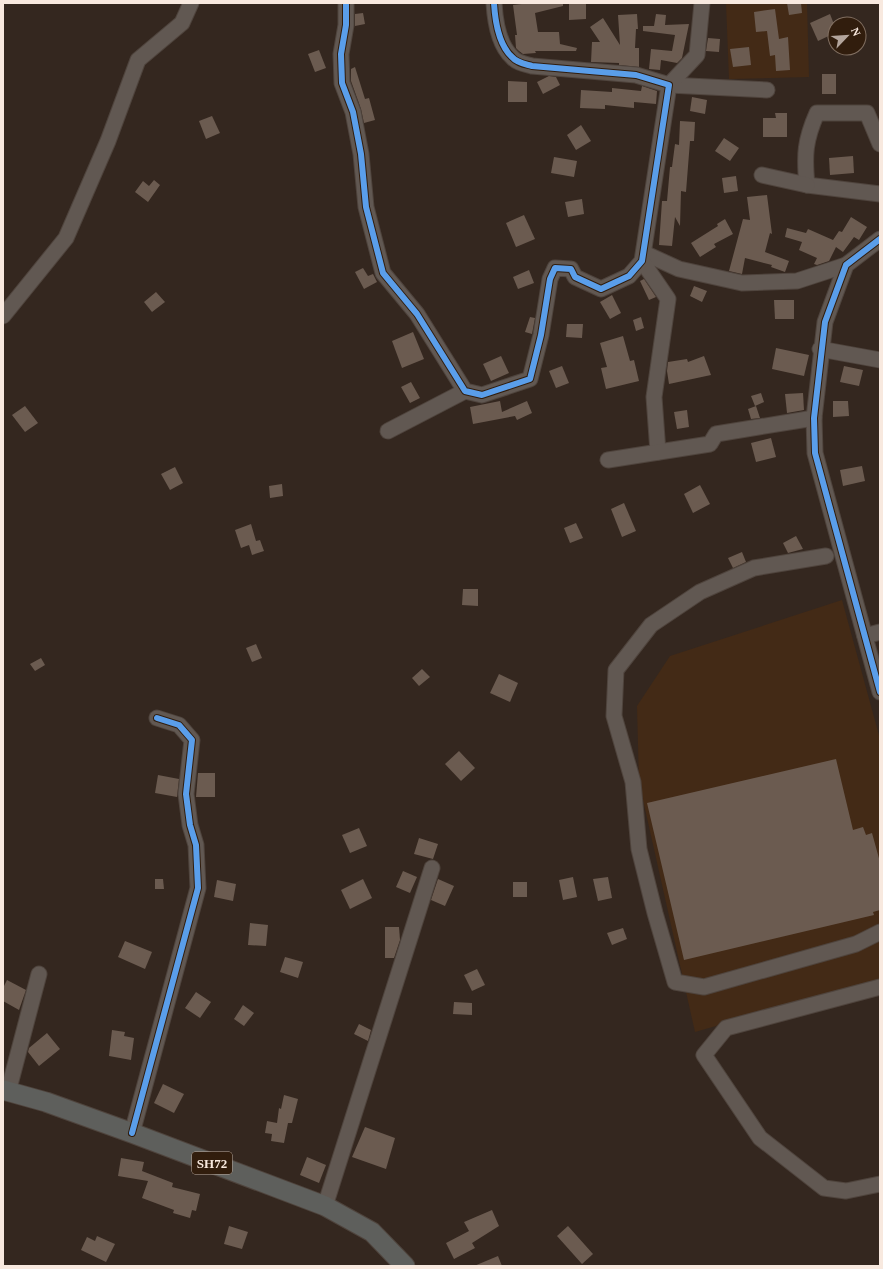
<svg xmlns="http://www.w3.org/2000/svg" width="883" height="1269" font-family="Georgia,serif">
<rect width="100%" height="100%" fill="#34271f"/>
<!-- built -->
<g fill="#432a16">
<path d="M726 3H807L809 77 729 79Z"/>
<path d="M842 600 880 739V979L695 1032 639 782 637 706 670 656Z"/>
</g>
<!-- building -->
<g fill="#6b5b50">
<path d="M530 3H563V6L535 13 538 32H559L560 44 577 48 576 51H535L536 53 523 54 519 51 516 48 515 35H517L513 5Z"/>
<path d="M569 3H586V19L569 20Z"/>
<path d="M787 3H801L802 13 789 15Z"/>
<path d="M775 9 779 39 788 37 790 70 776 71 775 55 770 56 767 31 756 32 754 12Z"/>
<path d="M363 13 365 24 355 26V14Z"/>
<path d="M637 14 638 29H636L635 48H639V67L619 65V63L591 62 592 42H600L590 27 603 18 620 45 618 15Z"/>
<path d="M656 14 666 15 665 25 689 24 682 58 677 63 661 60 660 70 649 69 651 49 672 51 675 35 643 31V26H654Z"/>
<path d="M830 14 835 27V33L818 41 810 23Z"/>
<path d="M708 38 720 39 719 52 706 51Z"/>
<path d="M749 47 751 65 733 67 730 49Z"/>
<path d="M319 50 326 68 315 72 308 54Z"/>
<path d="M355 67 365 99 369 98 375 120 364 123 361 109 351 81V69Z"/>
<rect x="822" y="74" width="14" height="20"/>
<path d="M549 76 556 77 560 85 543 94 537 82Z"/>
<path d="M508 81 527 82V102H508Z"/>
<path d="M642 86 657 91 656 104 634 102V108L605 105V109L580 108 581 90 612 92V88L641 91Z"/>
<path d="M692 97 707 100 705 114 690 111Z"/>
<path d="M775 113H787V137H763V118H776Z"/>
<path d="M212 116 220 133 206 139 199 121Z"/>
<path d="M680 121 695 122 694 141H690L686 192 681 191 680 226 675 217 672 246 659 245 662 201H667L670 167H672L675 144 679 145Z"/>
<path d="M581 125 591 141 576 150 567 135Z"/>
<path d="M724 138 739 148 730 161 715 151Z"/>
<path d="M853 156 854 173 830 175 829 158Z"/>
<path d="M554 157 577 161 574 177 551 173Z"/>
<path d="M736 176 738 191 724 193 722 178Z"/>
<path d="M154 180 160 185 148 202 135 192 143 181 149 186Z"/>
<path d="M767 195 772 234 770 233 765 252 789 261 785 272 771 267 772 265 745 258 742 274 729 271 743 219 750 220 747 197Z"/>
<path d="M582 199 584 214 568 217 565 202Z"/>
<path d="M524 215 535 239 516 247 506 223Z"/>
<path d="M851 217 867 227 859 240 854 237 843 252 836 247 829 261 817 265 814 264 817 258 799 250 802 242 785 237 787 228 806 233 808 229 833 240 839 231 842 232Z"/>
<path d="M725 219 733 234 714 244 716 247 700 257 691 243 718 226 717 224Z"/>
<path d="M363 268 368 276 373 274 377 282 364 289 355 272Z"/>
<path d="M529 270 534 283 518 289 513 277Z"/>
<path d="M644 279 656 297 649 300 640 281Z"/>
<path d="M694 286 707 291 702 302 690 296Z"/>
<path d="M156 292 165 302 152 312 144 302Z"/>
<path d="M612 295 621 313 610 319 600 302Z"/>
<path d="M774 300H794V319H775Z"/>
<path d="M530 317 535 318 532 334 525 332Z"/>
<path d="M641 317 644 328 636 331 633 320Z"/>
<path d="M567 324H583L582 338 566 337Z"/>
<path d="M413 332 424 359 402 368 392 341Z"/>
<path d="M623 336 630 361 634 360 639 381 606 389 601 368 607 367 600 343Z"/>
<path d="M776 348 809 355 804 376 772 369Z"/>
<path d="M501 356 509 373 491 381 483 364Z"/>
<path d="M704 356 711 375 669 384 667 371 668 362 687 359 688 362Z"/>
<path d="M562 366 569 383 556 388 549 371Z"/>
<path d="M844 366 863 370 859 386 840 382Z"/>
<path d="M411 382 420 398 410 403 401 387Z"/>
<path d="M761 393 764 402 755 406 751 396Z"/>
<path d="M803 393 804 410 787 413 785 394Z"/>
<path d="M500 401 502 412 527 401 532 413 517 420 515 416 473 424 470 407Z"/>
<path d="M833 401H848L849 416 833 417Z"/>
<path d="M25 406 38 423 25 432 12 415Z"/>
<path d="M756 406 760 418 751 419 748 409Z"/>
<path d="M687 410 689 427 677 429 674 412Z"/>
<path d="M771 438 776 457 756 462 751 443Z"/>
<path d="M862 466 865 481 843 486 840 470Z"/>
<path d="M175 467 183 483 170 490 161 474Z"/>
<path d="M282 484 283 496 270 498 269 486Z"/>
<path d="M700 485 710 504 693 513 684 494Z"/>
<path d="M624 503 636 531 622 537 611 509Z"/>
<path d="M576 523 583 538 570 543 564 528Z"/>
<path d="M251 524 256 541 260 540 264 551 252 555 249 545 241 548 235 530Z"/>
<path d="M796 536 803 549 788 553 783 543Z"/>
<path d="M742 552 746 562 733 568 728 558Z"/>
<path d="M463 589H478V606L462 605Z"/>
<path d="M256 644 262 658 252 662 246 648Z"/>
<path d="M41 658 45 665 35 671 30 664Z"/>
<path d="M422 669 430 677 419 686 412 678Z"/>
<path d="M499 674 518 683 510 702 490 693Z"/>
<path d="M459 751 475 768 461 781 445 764Z"/>
<path d="M836 759 853 830 863 827 866 835 872 833 880 862V910L873 912 874 915 684 960 647 803Z"/>
<path d="M198 773H215V797H196Z"/>
<path d="M158 775 179 779 177 797 155 793Z"/>
<path d="M359 828 367 846 350 853 342 835Z"/>
<path d="M419 838 438 844 433 859 414 854Z"/>
<path d="M403 871 417 877 410 893 396 887Z"/>
<path d="M573 877 577 897 563 900 559 880Z"/>
<path d="M608 877 612 898 598 901 593 879Z"/>
<path d="M155 879H163L164 889H155Z"/>
<path d="M363 879 372 898 350 909 341 890Z"/>
<path d="M438 879 454 886 445 906 431 900Z"/>
<path d="M217 880 236 884 233 901 214 897Z"/>
<rect x="513" y="882" width="14" height="15"/>
<path d="M250 923 268 925 266 946 248 945Z"/>
<path d="M385 927H399L400 940 394 958H385Z"/>
<path d="M623 928 627 939 612 945 607 933Z"/>
<path d="M125 941 152 952 145 969 118 957Z"/>
<path d="M285 957 303 962 298 978 280 972Z"/>
<path d="M477 969 485 985 472 991 464 975Z"/>
<path d="M7 980 26 990 19 1010 3 1001V988Z"/>
<path d="M196 992 211 1002 200 1018 185 1008Z"/>
<path d="M454 1002 472 1003V1015L453 1014Z"/>
<path d="M243 1005 254 1013 244 1026 234 1019Z"/>
<path d="M359 1024 371 1030 368 1041 354 1034Z"/>
<path d="M112 1030 125 1032 124 1036 134 1038 131 1060 109 1056Z"/>
<path d="M47 1033 60 1049 39 1066 28 1052 29 1048Z"/>
<path d="M163 1084 184 1094 174 1113 154 1103Z"/>
<path d="M284 1095 298 1099 292 1123H288L284 1143 271 1141 272 1134 265 1133 267 1121 277 1123 279 1108 281 1109Z"/>
<path d="M365 1127 395 1138 386 1169 352 1157Z"/>
<path d="M307 1157 326 1165 319 1183 300 1175Z"/>
<path d="M121 1158 144 1162 142 1171 173 1183 172 1187 200 1194 196 1211 192 1210 190 1218 173 1213 174 1210 142 1198 148 1181 118 1176Z"/>
<path d="M492 1210 499 1226 472 1243 475 1248 454 1259 446 1243 469 1231 464 1222Z"/>
<path d="M229 1226 248 1232 242 1249 224 1244Z"/>
<path d="M568 1226 593 1254 582 1264 557 1236Z"/>
<path d="M97 1236 115 1244 106 1262 81 1250 87 1237 95 1241Z"/>
<path d="M498 1256 502 1266H474Z"/>
</g>
<g fill="none" stroke-linecap="round" stroke-linejoin="round">
<!-- minor casing -->
<g stroke="#4f443d" stroke-width="17">
<g id="minor">
<path d="M346 3V25L341 54 342 83 353 112 361 154 366 207 383 273 417 314 465 391 482 395 530 379 541 335 550 279 555 268 571 269 575 277 601 289 629 276 642 261 669 85 636 75 532 66C525 64 517 63 512 57 499 45 495 20 494 3"/>
<path d="M669 85 767 90"/>
<path d="M669 85 697 55 702 3"/>
<path d="M880 144 867 113H817C805 140 804 155 807 185L880 194"/>
<path d="M762 175 807 185"/>
<path d="M880 239 846 265 825 322 814 418 815 453 880 692"/>
<path d="M644 253 679 269 742 283 797 281 846 265"/>
<path d="M642 261 668 299 654 397 658 452"/>
<path d="M3 316 66 238 108 141 138 60 182 23 191 3"/>
<path d="M820 349 880 360"/>
<path d="M388 431 465 391"/>
<path d="M608 460 710 444 716 434 814 418"/>
<path d="M826 556 754 568 700 592 651 625 616 670 614 716 633 782 639 849 655 913 675 982 704 987 856 944 880 932"/>
<path d="M865 636 880 632"/>
<path d="M880 987 726 1028 704 1055 760 1138 824 1188 846 1191 880 1184"/>
<path d="M8 1092 39 974"/>
<path d="M132 1133 198 888 196 845 190 825 186 794 192 740 179 725 157 718"/>
<path d="M325 1206 432 868"/>
</g>
</g>
<!-- major casing -->
<g stroke="#4f443d" stroke-width="21">
<path id="major" d="M3 1090 46 1102 132 1133 325 1206 372 1232 405 1266"/>
</g>
<!-- minor -->
<use href="#minor" stroke="#615852" stroke-width="15"/>
<!-- major -->
<use href="#major" stroke="#5e5f5c" stroke-width="19"/>
<!-- cycleway casing -->
<g stroke="#311d0d" stroke-width="8">
<g id="cycleway">
<path d="M346 3V25L341 54 342 83 353 112 361 154 366 207 383 273 417 314 465 391 482 395 530 379 541 335 550 279 555 268 571 269 575 277 601 289 629 276 642 261 669 85 636 75 532 66C525 64 517 63 512 57 499 45 495 20 494 3"/>
<path d="M880 239 846 265 825 322 814 418 815 453 880 692"/>
<path d="M132 1133 198 888 196 845 190 825 186 794 192 740 179 725 157 718"/>
</g>
</g>
<!-- cycleway -->
<use href="#cycleway" stroke="#5a9eea" stroke-width="6"/>
</g>
<g text-anchor="middle" stroke-width="4" stroke-linejoin="round" paint-order="stroke">
<!-- shield labels -->
<rect fill="#311d0d" stroke="#bcaca0" stroke-width="1" x="192" y="1152" width="40" height="22" rx="3"/>
<g font-size="13" font-weight="bold" fill="#f8e9df">
<text x="212" y="1168">SH72</text>
</g>
</g>
<!-- border -->
<rect width="883" height="1269" fill="none" stroke="#f8e9df" stroke-width="8"/>
<!-- north arrow -->
<g transform="translate(847 36) rotate(65)"><circle r="19" fill="#311d0d" stroke="#816f61"/>
<path d="M0-3L7 15L0 10L-7 15Z" fill="#b3a59c"/>
<text y="-6" font-size="11" font-weight="bold" text-anchor="middle" fill="#f8e9df">N</text>
</g>
</svg>
